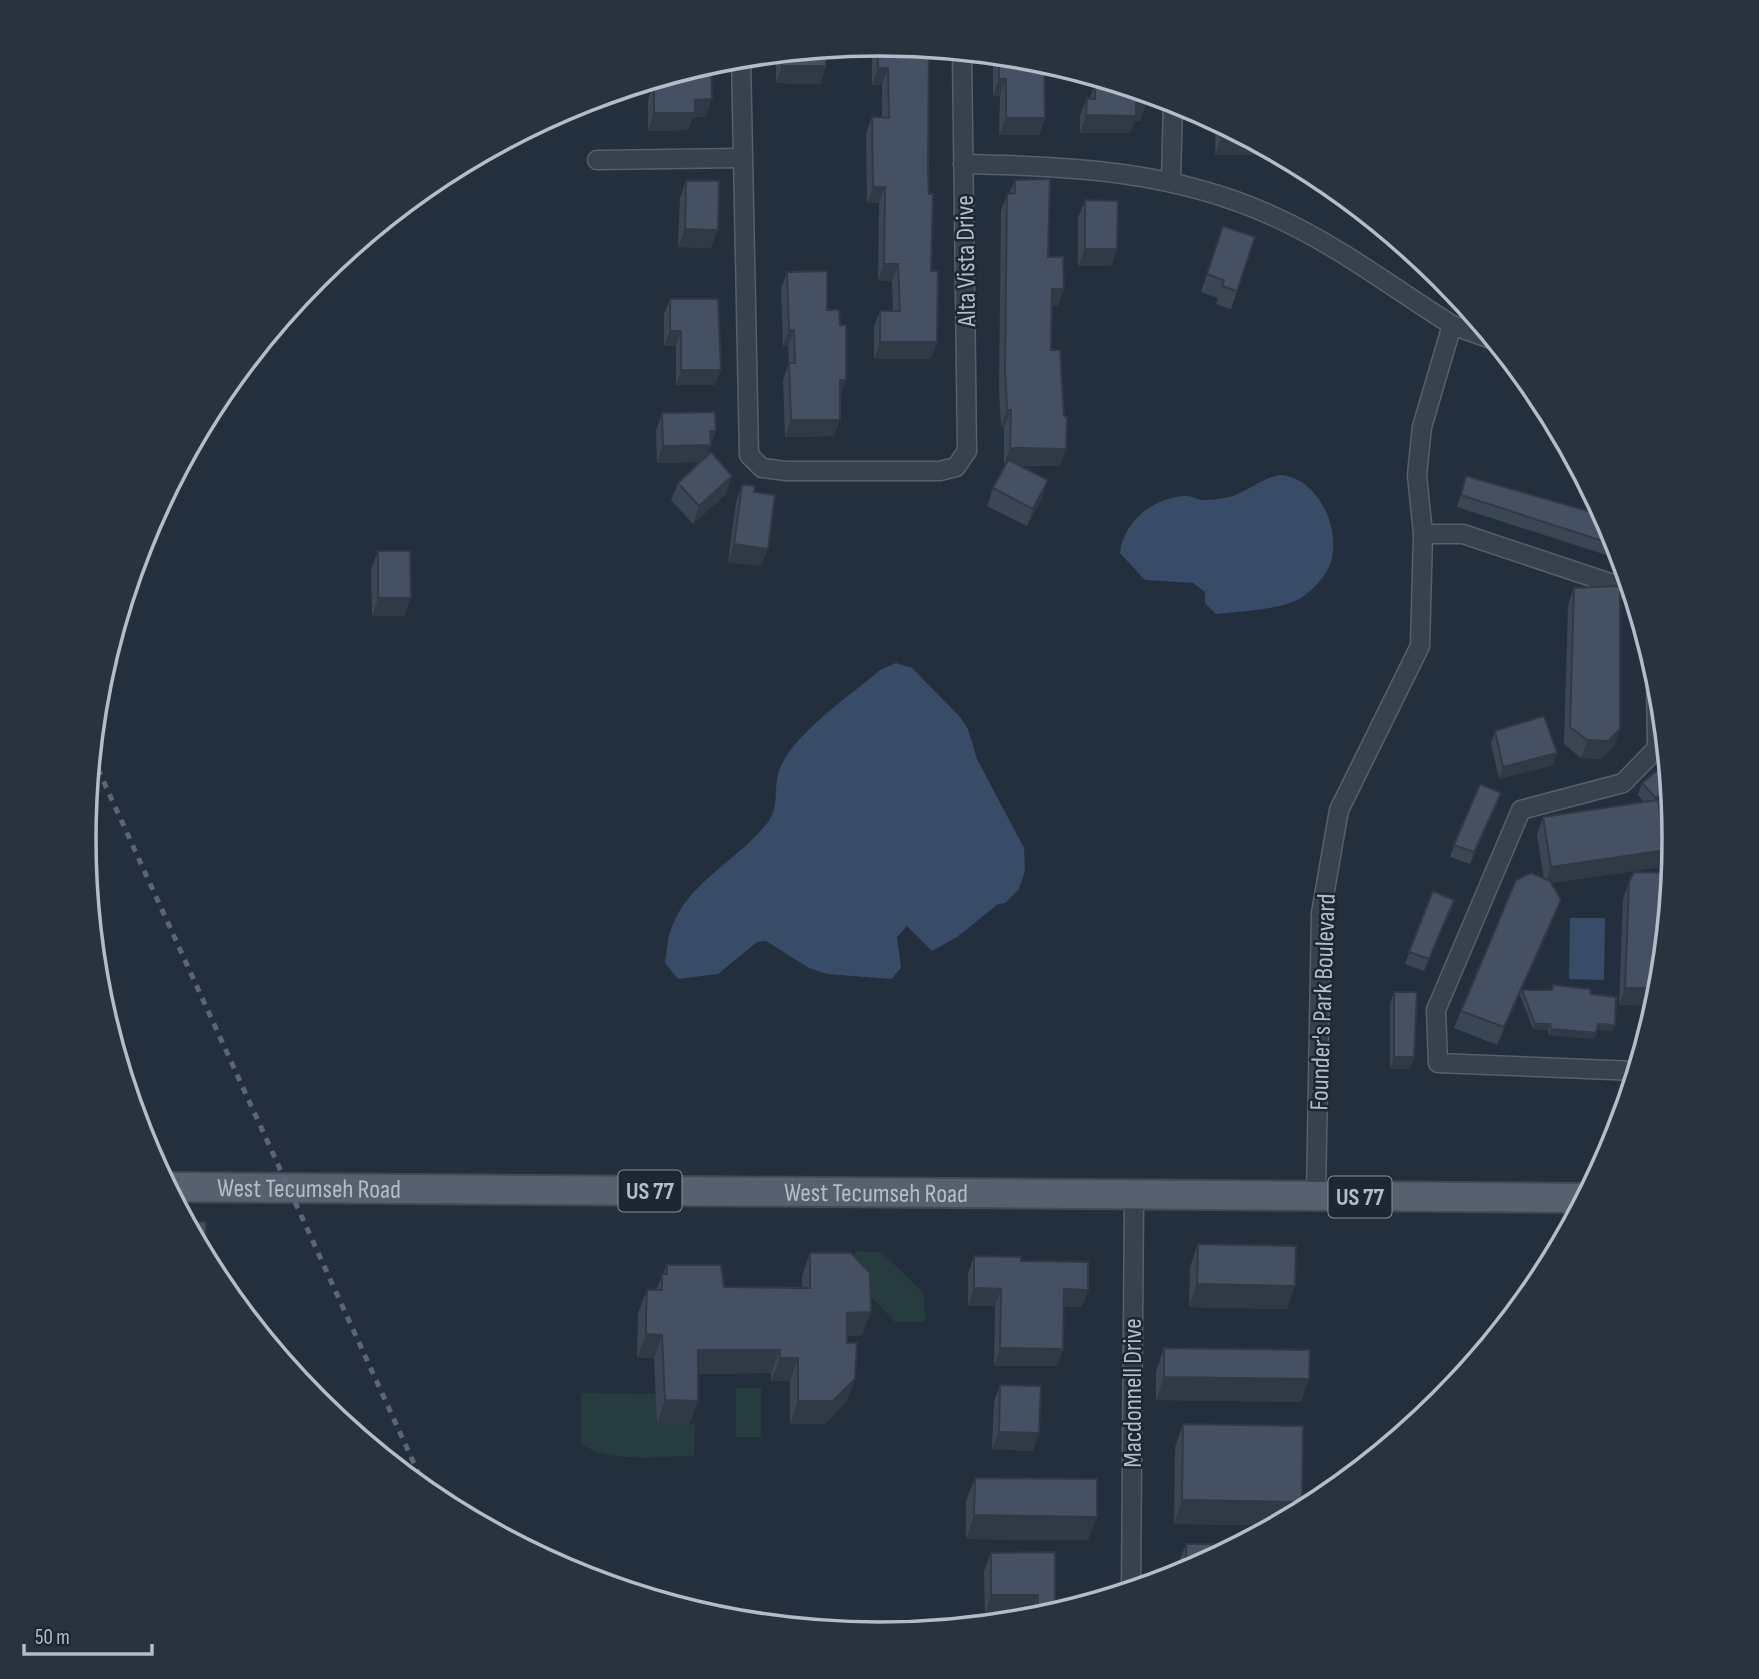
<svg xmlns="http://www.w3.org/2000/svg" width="1759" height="1679" font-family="'Sofia Sans Condensed',sans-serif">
<rect width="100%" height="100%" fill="#242f3e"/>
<!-- green -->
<g fill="#263c3f">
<path d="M855 1251 881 1252 924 1293 925 1322H895L854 1279Z"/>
<rect x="736" y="1388" width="25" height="49"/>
<path d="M581 1393 657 1394V1423L695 1424 694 1456C663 1456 604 1464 581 1443Z"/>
</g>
<!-- water -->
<g fill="#394c67">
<path d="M1280 475C1320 477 1346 537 1327 571 1322 580 1310 592 1301 598 1281 610 1239 611 1216 614L1205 603V592L1193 583 1145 580 1120 553C1123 522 1152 499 1183 496 1191 495 1196 500 1203 500 1210 500 1219 499 1225 498 1246 494 1260 478 1280 475Z"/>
<path d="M896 663 912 668 960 717 968 729 977 759 1024 848 1025 870 1019 889 1005 903 998 904 957 937 932 951 907 926 897 937 901 968 891 979 827 974 809 968 766 941 757 942 718 974 678 979 665 963C667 952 667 938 672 927 688 882 740 859 768 822 780 806 773 789 779 771 791 735 850 696 880 670Z"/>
<path d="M1570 918H1605L1604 980 1569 979Z"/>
</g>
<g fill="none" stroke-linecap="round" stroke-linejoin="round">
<!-- street casing -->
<g stroke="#565f6c" stroke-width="21">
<g id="street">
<path d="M741 57 749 455 762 468 786 471H940L956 467 967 451 962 52"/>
<path d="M597 160 741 158"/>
<path d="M963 164C1071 166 1176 171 1275 217 1337 245 1395 289 1452 325L1422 427 1417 475 1423 534H1463L1631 590"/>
<path d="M1171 181 1173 101"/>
<path d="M1452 325 1494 340"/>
<path d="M1637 1071 1438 1063 1436 1010 1521 810 1623 783 1657 748 1656 673"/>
<path d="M1316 1196 1321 913 1339 810 1420 646 1423 534"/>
<path d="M1131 1591 1134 1195"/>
</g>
</g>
<!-- primary casing -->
<g stroke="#414a57" stroke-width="32">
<g id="primary">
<path id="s1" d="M167 1187 1586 1198"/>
</g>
</g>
<!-- street -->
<use href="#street" stroke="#38414e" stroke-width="18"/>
<!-- primary -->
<use href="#primary" stroke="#56606e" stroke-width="28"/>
<!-- rail -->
<path stroke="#5a6575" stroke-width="5" stroke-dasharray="7 7" stroke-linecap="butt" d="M92 756 427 1492"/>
</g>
<!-- wall -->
<g fill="#3b4654">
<path d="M880 44 928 169 931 271V359H874V327L880 311H893L892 281H878L879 203H867L866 134 872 117 882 118V84L872 85V45H868Z"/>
<path d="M826 49V66L820 84 776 83V54Z"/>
<path d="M993 55 1035 59 1045 118 1039 135H999L1000 96H993Z"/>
<path d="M711 63 706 117H693L688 130 648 131V99L654 82H658V79Z"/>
<path d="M1095 84 1146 103 1140 121H1134L1130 133H1080V116L1087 98H1090Z"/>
<path d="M1216 121 1266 148 1264 155H1215Z"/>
<path d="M1015 180 1048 257 1058 306H1052L1051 350 1064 416 1066 449 1060 466H1019L1042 498 1027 526 987 506 993 488 1005 465H1004V427H1001L999 388 1001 211 1007 194H1009Z"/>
<path d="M686 181 711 248 678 247 680 198Z"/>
<path d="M1085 200 1117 249 1111 266H1078V218Z"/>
<path d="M1223 226 1237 291 1231 309 1216 304 1218 298 1201 292Z"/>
<path d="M787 272 827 310 840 396 834 436 785 437 783 380 789 363 788 346H783L781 288Z"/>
<path d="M670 299 715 385H676V346H664V314Z"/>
<path d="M662 413 716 431 706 456 726 494 693 524 671 500 678 483 700 462 657 463 656 431Z"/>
<path d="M1466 476 1615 535 1622 560 1457 507Z"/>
<path d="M742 485 754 492 761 566 728 562 736 502Z"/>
<path d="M378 551 411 598 404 616H372L371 569Z"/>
<path d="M1574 588 1614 746 1601 759 1581 758 1564 744 1568 605Z"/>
<path d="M1495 731 1553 765 1499 779 1491 743Z"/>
<path d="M1668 762 1671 795 1659 805 1666 850 1660 867 1551 883 1561 900 1554 918 1497 1045 1454 1028 1461 1011 1544 879 1537 835 1543 817 1644 802 1638 795 1642 783Z"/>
<path d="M1501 793 1470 864 1450 857 1454 845Z"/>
<path d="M1672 873 1619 1005 1623 899 1629 882Z"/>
<path d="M1433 891 1454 900 1424 971 1405 964Z"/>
<path d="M1522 990 1612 1031 1597 1030 1594 1039 1548 1035V1030L1533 1029 1520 995Z"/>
<path d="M1394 992 1414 1057 1410 1069H1390V1004Z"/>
<path d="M1198 1244 1287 1309 1189 1307 1190 1267Z"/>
<path d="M810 1253 862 1335 847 1336V1343L855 1379 846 1402 825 1424H790V1381H771V1373L698 1374V1401L689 1424 657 1423 654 1358H637L638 1313 647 1290H656L667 1265 724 1287 802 1288V1276Z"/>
<path d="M974 1256 1021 1261 1088 1290 1082 1307H1064L1063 1349 1057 1366H994L995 1306H968V1274Z"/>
<path d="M1164 1348 1301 1402 1156 1400V1371Z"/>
<path d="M1000 1385 1039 1433 1033 1451 992 1449 994 1402Z"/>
<path d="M1183 1424 1302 1502 1298 1514 1277 1525 1174 1524 1175 1448Z"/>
<path d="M975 1478 1088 1540 966 1539V1501Z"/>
<path d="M1186 1544H1241L1184 1575 1177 1577V1567Z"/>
<path d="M991 1553 1055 1605H1083L1031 1620V1612L985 1613 984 1571Z"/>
</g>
<!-- shaded-wall -->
<g fill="#303945">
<path d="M782 66H826L820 84 776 83Z"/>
<path d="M878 68H888L882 84 872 85Z"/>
<path d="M999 79H1006L1000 96H993Z"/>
<path d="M712 99 706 117H693L688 130 648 131 654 113 695 100Z"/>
<path d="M1136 103H1146L1140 121H1134L1130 133H1080L1086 115Z"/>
<path d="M1006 118H1045L1039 135H999Z"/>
<path d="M1221 138H1247L1266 148 1264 155H1215Z"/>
<path d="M873 187H885L879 203H867Z"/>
<path d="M685 229 718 230 711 248 678 247Z"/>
<path d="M1085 249H1117L1111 266H1078Z"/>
<path d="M884 264H898L892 281H878Z"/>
<path d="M1052 289H1064L1058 306H1046Z"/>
<path d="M789 330H794L788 346H783Z"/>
<path d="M670 331H681L676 346H664Z"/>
<path d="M880 342H937L931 359H874Z"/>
<path d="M681 370H721L715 385H676Z"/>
<path d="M840 380H846L840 397Z"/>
<path d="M1007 410H1011L1004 427H1001Z"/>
<path d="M791 420H840L834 436 785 437Z"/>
<path d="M710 431H716L704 462 657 463 663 446Z"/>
<path d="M1010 448 1066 449 1060 466 1004 465Z"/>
<path d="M732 476 726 494 693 524 699 506Z"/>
<path d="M1048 480 1042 498 1027 526 1033 509Z"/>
<path d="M734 544 768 549 761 566 728 562Z"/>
<path d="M378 598H411L404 616H372Z"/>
<path d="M1620 729 1614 746 1601 759 1581 758 1587 740Z"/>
<path d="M1557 753 1553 765 1499 779 1503 767Z"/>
<path d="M1670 787 1671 795 1652 810 1656 798Z"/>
<path d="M1501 793 1497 805 1470 864 1474 852Z"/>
<path d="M1666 850 1660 867 1545 884 1551 867Z"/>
<path d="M1454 900 1450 911 1424 971 1429 959Z"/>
<path d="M1561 900 1554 918 1497 1045 1504 1027Z"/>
<path d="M1625 988H1661L1657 1006 1619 1005Z"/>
<path d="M1535 1024H1550L1548 1030 1533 1029Z"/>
<path d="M1598 1024 1615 1025 1612 1031 1596 1030Z"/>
<path d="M1551 1029 1596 1033 1594 1039 1548 1035Z"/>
<path d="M1394 1057H1414L1410 1069H1390Z"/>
<path d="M1197 1284 1295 1286 1287 1309 1189 1307Z"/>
<path d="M974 1288 1001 1289 995 1306H968Z"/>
<path d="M1064 1289 1088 1290 1082 1307H1057Z"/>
<path d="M871 1312 862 1335 838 1336 847 1313Z"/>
<path d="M646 1334 662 1335 654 1358H637Z"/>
<path d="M1000 1348 1063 1349 1057 1366H994Z"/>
<path d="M698 1350H780L771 1373 689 1374Z"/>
<path d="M780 1358H798L790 1381H771Z"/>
<path d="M1164 1377 1309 1379 1301 1402 1156 1400Z"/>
<path d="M855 1379 846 1402 825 1424H790L798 1401Z"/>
<path d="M665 1400 698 1401 689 1424 657 1423Z"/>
<path d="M999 1432 1039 1433 1033 1451 992 1449Z"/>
<path d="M1182 1500 1302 1502 1298 1514 1277 1525 1174 1524Z"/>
<path d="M974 1515 1097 1517 1088 1540 966 1539Z"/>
<path d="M991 1595H1038L1031 1612 985 1613Z"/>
</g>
<!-- building -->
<g fill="#455162" stroke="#303945" stroke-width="2">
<path d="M878 44 929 49 928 169 929 194H933L931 271H938L937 342H880V311H900L898 264H884L885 187H873L872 117 889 118 888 68H878Z"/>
<path d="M826 49V66H782V53Z"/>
<path d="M999 56 1035 59 1044 62 1045 118H1006V79H999Z"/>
<path d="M711 63 712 99 695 100V113H654V82H664V77Z"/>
<path d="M1095 84 1120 85 1146 93V103H1136V116L1086 115 1087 98 1095 99Z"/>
<path d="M1221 124 1247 138H1221Z"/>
<path d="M1050 179 1048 257H1063L1064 289H1052L1051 350H1060L1064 416 1067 417 1066 449 1010 448 1011 410H1007L1005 371 1007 194 1015 193V180Z"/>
<path d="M686 181H719L718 230 685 229Z"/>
<path d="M1085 200 1118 201 1117 249H1085Z"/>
<path d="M1223 226 1255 237 1237 291 1222 286 1224 280 1207 274Z"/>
<path d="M827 271V310H839L840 325H846V380H840V420H791L789 363H795L794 330H789L787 272Z"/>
<path d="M670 299H718L721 370H681V331H670Z"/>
<path d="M715 412 716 431H710L711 445 663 446 662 413Z"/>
<path d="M711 452 732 476 699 506 678 483Z"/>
<path d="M1008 460 1048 480 1033 509 993 488Z"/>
<path d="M1466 476 1605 516 1615 535 1618 546 1461 495Z"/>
<path d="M742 485 755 486 754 492 775 495 768 549 734 544Z"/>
<path d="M378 551H410L411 598H378Z"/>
<path d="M1620 586V729L1608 741 1587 740 1570 727 1574 588Z"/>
<path d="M1544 716 1557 753 1503 767 1495 731Z"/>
<path d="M1668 762 1670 787 1656 798 1642 783Z"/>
<path d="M1480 784 1501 793 1474 852 1454 845Z"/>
<path d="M1658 800 1666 850 1551 867 1543 817Z"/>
<path d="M1634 872 1672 873 1661 988H1625L1629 882Z"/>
<path d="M1531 873 1550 881 1561 900 1504 1027 1461 1011 1516 880Z"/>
<path d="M1433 891 1454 900 1429 959 1409 952Z"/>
<path d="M1553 985 1590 989 1591 994 1616 997 1615 1025 1598 1024 1596 1033 1551 1029 1550 1024H1535L1522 990H1552Z"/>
<path d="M1394 992H1417L1414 1057H1394Z"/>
<path d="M186 1222H206V1259Z"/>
<path d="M1198 1244 1296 1246 1295 1286 1197 1284Z"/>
<path d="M810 1253H851L870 1273 871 1312 847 1313V1343H857L855 1379 833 1401H798V1358H780V1350H698V1401L665 1400 662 1335 646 1334V1315L647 1290H662V1274H667V1265H721L724 1287 810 1288Z"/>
<path d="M974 1256 1021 1257V1261L1088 1262V1290L1064 1289 1063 1349 1000 1348 1001 1289 974 1288Z"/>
<path d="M269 1344H278V1355Z"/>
<path d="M1164 1348 1310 1350 1309 1379 1164 1377Z"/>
<path d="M1000 1385 1041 1386 1039 1433 999 1432Z"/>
<path d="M1183 1424 1303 1426 1302 1502 1182 1500Z"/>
<path d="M975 1478 1097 1479V1517L974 1515Z"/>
<path d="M1186 1544H1241L1186 1574Z"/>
<path d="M1055 1552V1605H1083L1037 1619 1038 1595H991V1553Z"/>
</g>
<g text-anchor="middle" stroke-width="5" stroke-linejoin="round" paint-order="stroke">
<!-- shield labels -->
<g fill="#1d2633" stroke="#878f9c" stroke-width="2">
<rect x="618.5" y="1170.5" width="63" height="41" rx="5"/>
<rect x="1328.5" y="1176.5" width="63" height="41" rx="5"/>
</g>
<g font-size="24" font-weight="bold" fill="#b4bcc9">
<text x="650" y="1199">US 77</text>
<text x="1360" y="1205">US 77</text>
</g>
<!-- street labels -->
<g font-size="26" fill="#b4bcc9" stroke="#1d2633">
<text transform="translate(965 261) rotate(-91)" y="9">Alta Vista Drive</text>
<text transform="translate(1322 1002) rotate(-88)" y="9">Founder's Park Boulevard</text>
<text dy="9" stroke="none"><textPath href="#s1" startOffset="142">West Tecumseh Road</textPath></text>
<text dy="9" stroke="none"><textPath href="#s1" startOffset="709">West Tecumseh Road</textPath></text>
<text transform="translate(1132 1393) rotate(-90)" y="9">Macdonnell Drive</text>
</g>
</g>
<!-- crop -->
<path d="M0 0H1759V1679H0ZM96 839a783 783 0 1 1 1566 0a783 783 0 1 1-1566 0Z" fill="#29323f" fill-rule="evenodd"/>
<path fill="none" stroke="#b4bcc9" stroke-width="3.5" d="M96 839a783 783 0 1 1 1566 0a783 783 0 1 1-1566 0Z"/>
<!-- scale -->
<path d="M24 1644v10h128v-10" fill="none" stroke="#b4bcc9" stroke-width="3.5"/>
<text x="35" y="1644" font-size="21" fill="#b4bcc9" stroke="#1d2633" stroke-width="5" paint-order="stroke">50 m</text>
</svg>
